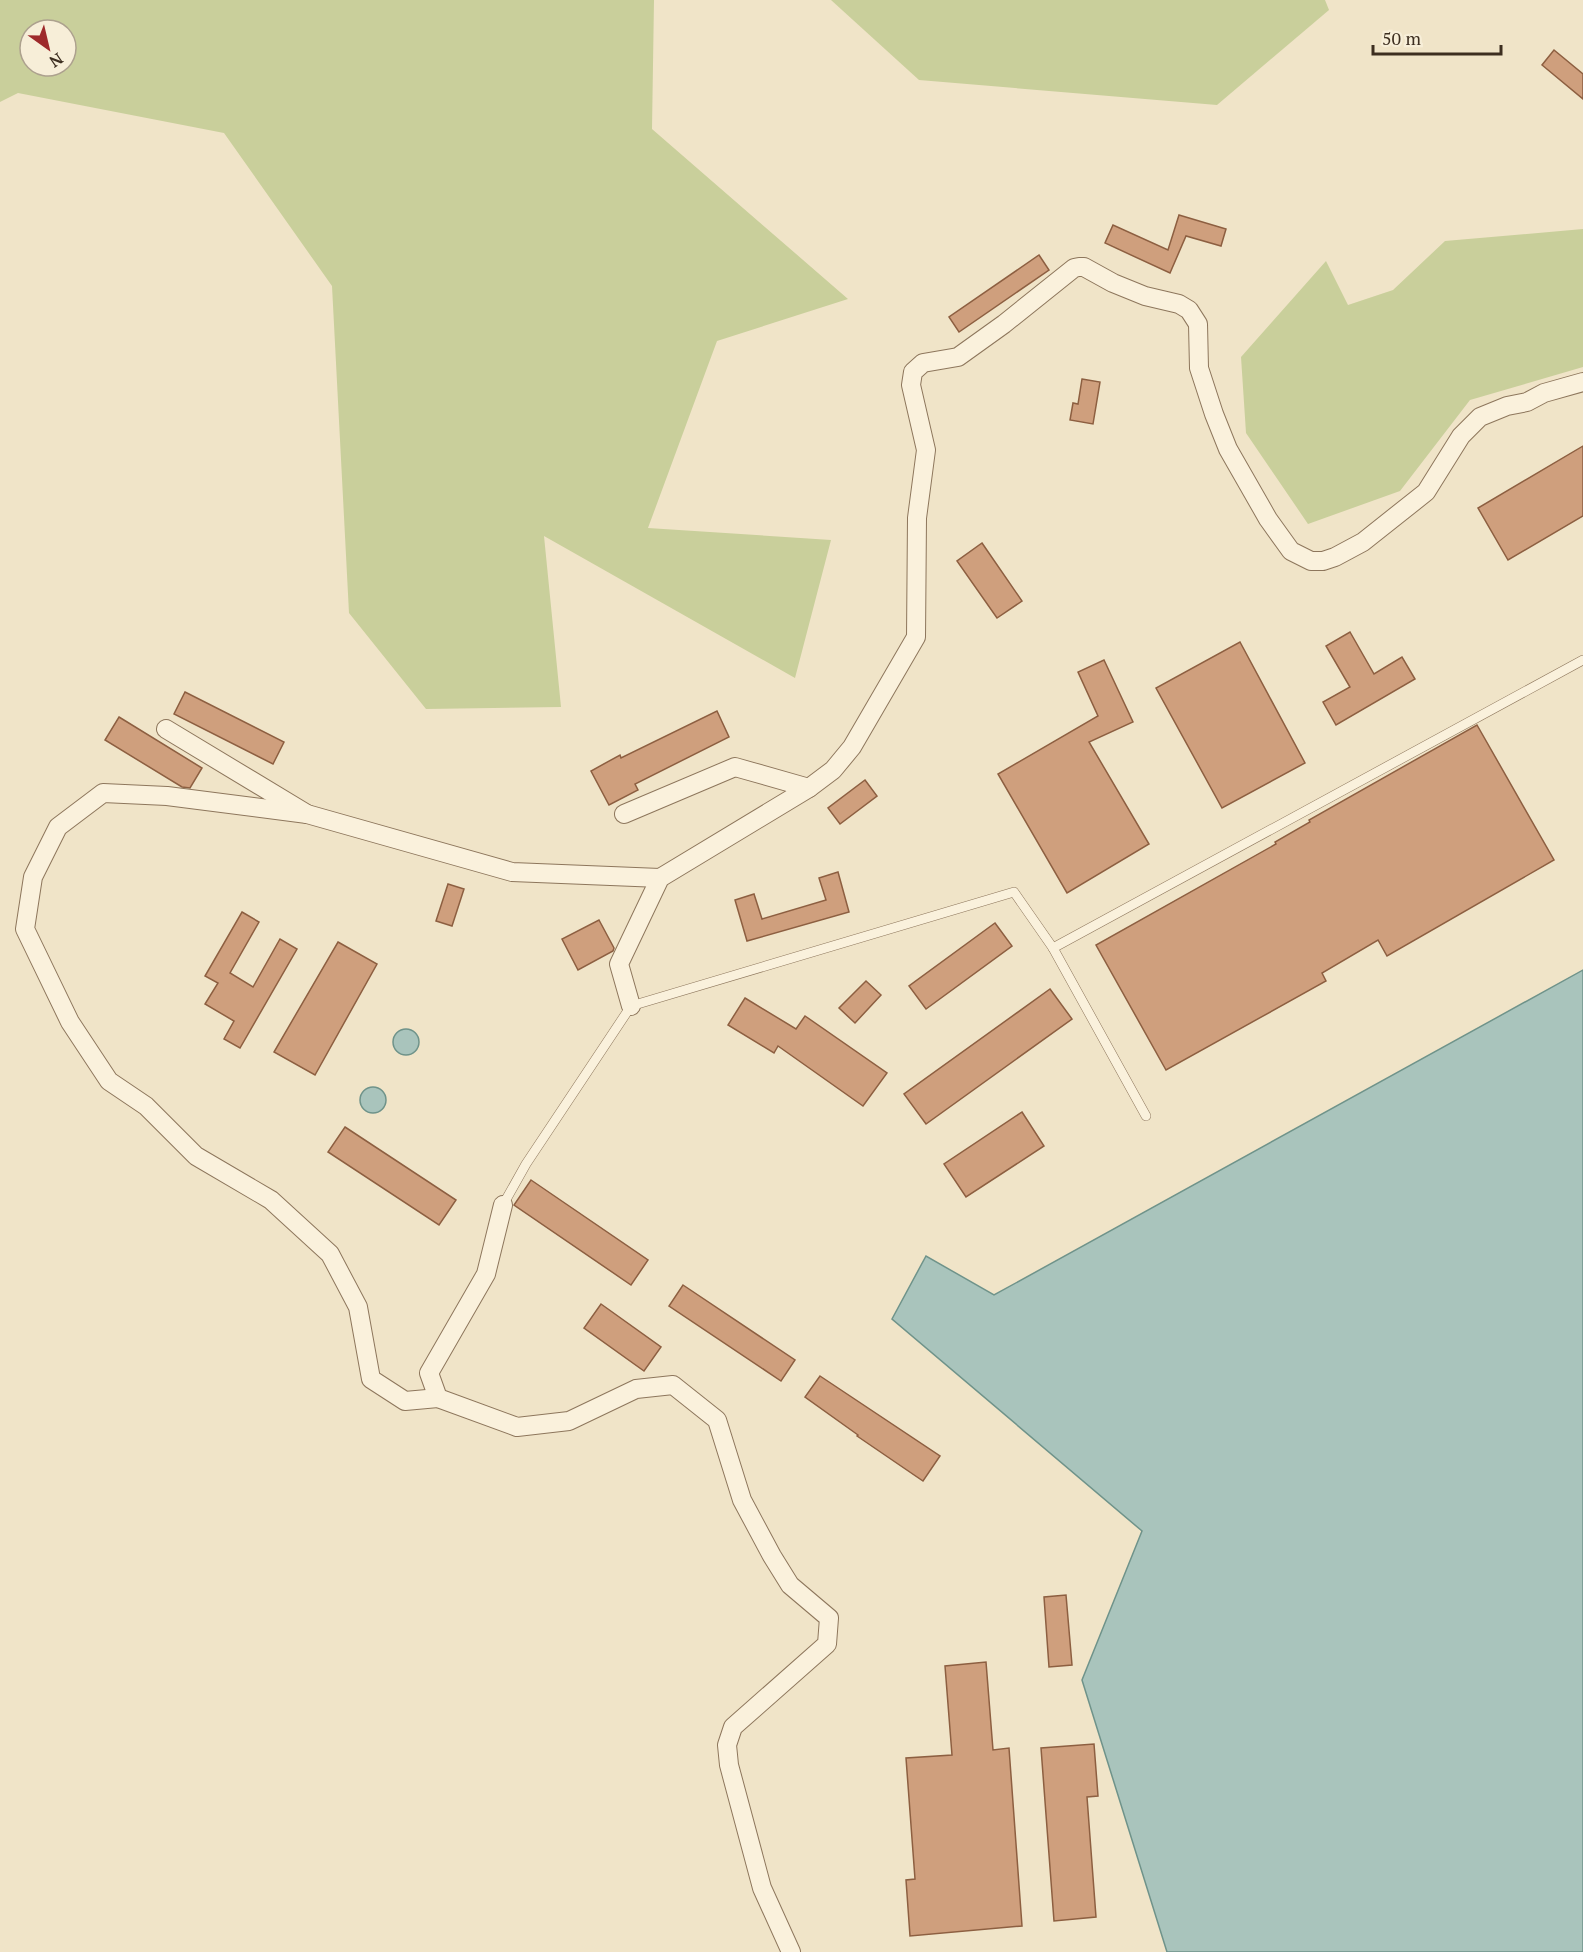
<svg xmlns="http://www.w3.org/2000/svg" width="1583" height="1952" font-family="'PT Serif',serif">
<rect width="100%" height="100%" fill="#f0e4c8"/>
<!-- green -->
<g fill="#c9cf9b" fill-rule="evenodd">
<path d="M0 0H654L652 129 848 299 717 341 648 528 831 540 795 678 544 536 561 707 426 709 349 613 332 286 224 133 18 93 0 102ZM30 30H66V66H30Z"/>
<path d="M831 0H1325L1329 10 1217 105 919 80Z"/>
<path d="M1583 229V367L1470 400 1400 491 1308 524 1246 433 1241 357 1326 261 1348 305 1393 290 1445 241Z"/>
</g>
<!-- water -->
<g fill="#a9c4bc" stroke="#6f938a" stroke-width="1.5">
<path d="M1583 970V1952H1167L1082 1680 1142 1531 892 1319 926 1256 994 1295Z"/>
<circle cx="406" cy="1042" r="13"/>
<circle cx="373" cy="1100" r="13"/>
</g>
<!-- building -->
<g fill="#cf9f7d" stroke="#8d5f41" stroke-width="1.5">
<path d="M1554 50 1583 74V99L1542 65Z"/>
<path d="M1179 215 1226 229 1221 246 1186 236 1170 273 1105 243 1113 225 1168 250Z"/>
<path d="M1039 255 1049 270 959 332 949 317Z"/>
<path d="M1082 379 1100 382 1093 424 1070 420 1073 403 1078 404Z"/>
<path d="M1583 446V516L1508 560 1478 508Z"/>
<path d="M982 543 1022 601 997 618 957 561Z"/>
<path d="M1350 632 1374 674 1402 657 1415 679 1336 725 1323 702 1350 687 1326 646Z"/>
<path d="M1240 642 1305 763 1222 808 1156 688Z"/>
<path d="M1104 660 1133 722 1089 742 1149 844 1067 893 998 774 1098 716 1078 672Z"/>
<path d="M185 692 284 742 273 764 174 714Z"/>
<path d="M717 711 729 737 635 784 638 790 609 805 591 771 620 755 621 758Z"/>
<path d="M119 717 202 768 190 788 182 787 105 740Z"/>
<path d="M1477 725 1554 860 1387 956 1378 940 1322 973 1326 981 1166 1070 1096 945 1276 844 1275 842 1310 822 1309 820Z"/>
<path d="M865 780 877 796 840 824 828 808Z"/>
<path d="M838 872 849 912 747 941 735 900 754 894 762 919 826 900 819 878Z"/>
<path d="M448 884 464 889 452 926 436 921Z"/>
<path d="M242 912 259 922 230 973 253 987 280 939 297 949 240 1048 224 1039 234 1021 205 1004 218 983 205 976Z"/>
<path d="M599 920 614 948 613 951 578 970 562 939Z"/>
<path d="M995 923 1012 946 926 1009 909 986Z"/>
<path d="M338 942 377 964 315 1075 274 1052Z"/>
<path d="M866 981 881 995 855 1023 839 1008Z"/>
<path d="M1050 989 1072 1019 926 1124 904 1094Z"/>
<path d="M745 998 796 1029 805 1016 887 1073 863 1106 778 1046 774 1053 728 1025Z"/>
<path d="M1022 1112 1044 1146 966 1197 944 1164Z"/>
<path d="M345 1127 456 1200 439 1225 328 1152Z"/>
<path d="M531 1180 648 1260 631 1285 514 1205Z"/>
<path d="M683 1285 795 1360 781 1381 669 1306Z"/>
<path d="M601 1304 661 1347 644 1371 584 1328Z"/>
<path d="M820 1376 940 1456 923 1481 857 1436 858 1435 805 1397Z"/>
<path d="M1066 1595 1072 1665 1049 1667 1044 1597Z"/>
<path d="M986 1662 993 1750 1009 1748 1022 1926 910 1936 906 1880 915 1879 906 1758 952 1755 945 1666Z"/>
<path d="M1094 1744 1098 1796 1087 1797 1096 1917 1054 1921 1041 1748Z"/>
</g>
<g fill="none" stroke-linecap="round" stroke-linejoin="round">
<!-- lane casing -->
<g stroke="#8d765c" stroke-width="10">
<g id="lane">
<path d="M1053 948 1583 660"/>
<path d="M503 1205 526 1164 631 1006 1014 892 1053 948 1146 1116"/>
</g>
</g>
<!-- street casing -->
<g stroke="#8d765c" stroke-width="20">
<g id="street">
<path d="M166 729 307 814 512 872 660 878"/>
<path d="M307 814 167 796 103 793 58 827 33 877 25 929 70 1022 109 1081 146 1106 196 1156 271 1200 330 1254 358 1307 371 1379 405 1401 438 1398"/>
<path d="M624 814 735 767 809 788"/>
<path d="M631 1006 619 964 660 878 809 788 833 770 852 747 916 637 917 518 926 450 911 385 913 372 923 363 958 357 1004 324 1074 268 1079 267H1084L1113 283 1145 296 1179 304 1189 310 1198 324 1199 368 1214 414 1228 449 1268 519 1291 551 1311 561H1323L1335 557 1363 542 1426 492 1461 436 1480 417 1507 406 1527 402 1544 393 1583 382"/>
<path d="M503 1205 486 1274 429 1373 438 1398 517 1427 569 1421 636 1389 673 1385 717 1420 742 1500 772 1556 790 1585 829 1618 827 1644 733 1727 727 1745 729 1765 762 1888 791 1952"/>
</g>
</g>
<!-- lane -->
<use href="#lane" stroke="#faf1dc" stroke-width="9"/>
<!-- street -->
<use href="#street" stroke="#faf1dc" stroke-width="18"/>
</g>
<!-- north arrow -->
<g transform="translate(48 48) rotate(146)"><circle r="28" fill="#f7eed8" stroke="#ada18e" stroke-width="1.5"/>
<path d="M0-4.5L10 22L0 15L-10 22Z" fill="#9e2a2b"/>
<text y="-9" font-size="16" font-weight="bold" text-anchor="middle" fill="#3d2e20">N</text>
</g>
<!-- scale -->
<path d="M1373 45v9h128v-9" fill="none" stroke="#3d2e20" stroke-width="3"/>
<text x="1382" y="45" font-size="18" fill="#3d2e20" stroke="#f7eed8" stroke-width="4.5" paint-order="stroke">50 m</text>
</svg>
